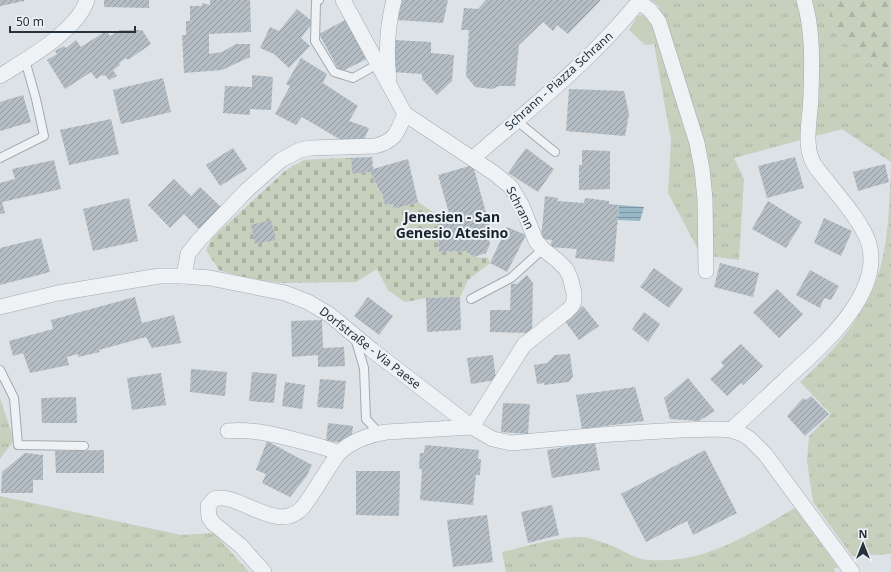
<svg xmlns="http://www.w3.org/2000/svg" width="891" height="572" font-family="'Noto Sans',sans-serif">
<defs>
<pattern id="grass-tufts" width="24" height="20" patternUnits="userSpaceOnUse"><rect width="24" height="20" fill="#c6d0bd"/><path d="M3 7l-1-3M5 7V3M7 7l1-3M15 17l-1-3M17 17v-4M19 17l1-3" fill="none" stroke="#aab3a3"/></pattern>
<pattern id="forest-firs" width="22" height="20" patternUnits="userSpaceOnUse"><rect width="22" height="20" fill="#c6d0bd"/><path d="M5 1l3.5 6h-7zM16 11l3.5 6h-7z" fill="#aab3a3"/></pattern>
<pattern id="cemetery-stones" width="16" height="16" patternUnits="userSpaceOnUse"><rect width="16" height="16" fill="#c6d0bd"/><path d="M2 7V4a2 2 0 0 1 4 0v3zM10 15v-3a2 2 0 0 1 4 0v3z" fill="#aab3a3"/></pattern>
<pattern id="water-rules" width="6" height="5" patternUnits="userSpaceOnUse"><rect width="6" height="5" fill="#96b8c7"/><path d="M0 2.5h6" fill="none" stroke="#7a96a3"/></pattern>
<pattern id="building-hatch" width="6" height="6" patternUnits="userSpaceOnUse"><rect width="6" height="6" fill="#b3bdc3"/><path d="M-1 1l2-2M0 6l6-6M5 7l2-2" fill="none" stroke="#919aa0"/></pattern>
</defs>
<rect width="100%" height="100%" fill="#dce2e6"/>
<!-- grass -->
<g fill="url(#grass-tufts)">
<path d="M651 0H830V24L850 48 869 61 891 70V162L842 129 734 158 744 179 739 260 701 255 668 193 671 140 654 44 658 40 654 26 659 6Z"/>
<path d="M891 167V554L852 556 813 502 807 461 809 436 831 414 800 382C826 358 850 333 867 301 889 261 889 211 891 167Z"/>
<path d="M0 398 14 440 0 459Z"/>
<path d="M0 496 181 535 214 533 249 572H0Z"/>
<path d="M795 508 838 567 834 569 835 572H506L502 552C524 547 568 533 589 538 598 541 609 544 617 548 629 554 638 560 651 560 705 564 750 534 795 508Z"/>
</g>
<!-- forest -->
<path fill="url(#forest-firs)" d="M830 0H891V70L869 61 850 48 830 24Z"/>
<!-- cemetery -->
<path fill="url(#cemetery-stones)" d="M351 158 352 174 370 172 379 192 382 193 385 205 393 204 394 209 418 202 436 214 439 252 465 251 474 257 488 258 490 263 468 280 460 297 426 298 405 302 388 290 377 269 356 282 282 283 249 279 219 270 206 250 212 238 285 171 295 165 304 160 317 159Z"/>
<!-- garden -->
<path fill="#c6d0bd" d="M638 15H643L652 22 658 40 654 44 645 45 629 30Z"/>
<!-- water -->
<path fill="url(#water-rules)" d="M619 205 644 207 640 221 618 220Z"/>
<!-- building -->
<g fill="url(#building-hatch)">
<path d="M0 0H24V1L0 6Z"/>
<path d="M104 0H149V8L104 7Z"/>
<path d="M210 0H250L251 32 209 34V54L222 52 236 44H250V57L222 70 184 73 182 35H186V21H190V6H202V3L210 5Z"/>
<path d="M402 0H448L443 23 397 20Z"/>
<path d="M486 0H601L568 34 557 25 553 31 543 22 519 45 515 86H499L492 89 475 87 466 76 469 30H461L464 8 478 9Z"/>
<path d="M297 9 313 22 301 38 310 46 289 68 274 54 260 48 270 27 279 31Z"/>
<path d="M347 19 367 59 340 72 319 34Z"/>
<path d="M120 30H142L151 44 128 60 126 58 119 63 120 65 113 70 117 76 109 80 105 75 103 76 102 75 96 79 91 72 65 89 47 60 57 54 55 51 64 46 66 48 76 40 81 47 106 31 110 36Z"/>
<path d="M394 40 431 42V53L454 55 452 81 437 95 422 79V74L392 72Z"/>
<path d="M301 58 327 74 323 83 358 106 349 121 369 128 363 142 346 143 302 117 296 125 275 114 290 86 286 84Z"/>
<path d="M252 75 273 77 271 110 250 109V115L223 113 225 86 252 87Z"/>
<path d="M163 78 171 112 121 124 113 90Z"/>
<path d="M569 89 624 91 629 114 625 136 566 131Z"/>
<path d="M23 95 31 122 0 131V102Z"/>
<path d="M111 119 119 154 69 165 60 130Z"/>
<path d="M233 148 247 169 220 186 206 165Z"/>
<path d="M526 148 554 169 538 192 508 173Z"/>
<path d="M582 150 610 151V189L579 190V165H582Z"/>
<path d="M372 157 373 169 408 159 418 202 394 209 393 204 385 205 382 193 380 192 370 172 352 174 351 158Z"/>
<path d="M795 157 804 188 767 198 758 166Z"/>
<path d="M54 160 61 189 2 202 5 213 0 214V183L15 179 12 169Z"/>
<path d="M885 164 889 182 858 191 853 172Z"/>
<path d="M473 165 492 235 488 237 490 244 486 253 474 257 465 251 439 252 436 214 449 213 438 175Z"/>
<path d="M174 179 191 196 200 187 222 208 200 230 184 214 170 228 148 205Z"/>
<path d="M545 196 558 198 557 201 584 203 585 198 609 201V204L619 205 614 262 575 258 577 249 550 247 552 240 541 239Z"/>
<path d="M129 198 138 241 93 251 83 209Z"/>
<path d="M768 201 802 222 786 248 752 229Z"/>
<path d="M824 218 852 231 841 256 814 243Z"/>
<path d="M271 220 276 240 255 244 251 225Z"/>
<path d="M507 227 526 235 507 272 490 263Z"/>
<path d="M41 238 50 272 0 285V248Z"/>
<path d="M720 263 759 273 753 297 714 287Z"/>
<path d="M654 268 683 289 669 308 640 287Z"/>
<path d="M810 270 839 286 831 300 824 298 820 308 796 295Z"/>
<path d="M527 275 533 283 532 333 490 332V310H510L511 284H517Z"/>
<path d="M777 289 803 314 779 338 753 312Z"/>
<path d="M135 297 142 323 174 315 181 343 152 348 146 337 99 350 100 352 78 357V354L67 357 69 365 30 373 23 353 13 356 9 341 53 329 51 320Z"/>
<path d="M368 297 393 316 379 335 354 316Z"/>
<path d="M460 297 461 330 427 332 426 298Z"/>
<path d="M583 306 599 326 579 340 564 320Z"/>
<path d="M644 312 660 324 648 342 632 329Z"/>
<path d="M322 320 323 348 344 347 345 366 318 367V355L292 357 291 321Z"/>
<path d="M741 344 763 366 743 385 741 383 727 396 710 379 724 366 721 362Z"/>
<path d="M570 354 573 377 569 382 544 385V383L537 384 534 365 547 363 555 355Z"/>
<path d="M493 355 496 380 471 384 467 358Z"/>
<path d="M191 369 227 372 225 396 190 392Z"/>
<path d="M252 372 277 374 274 403 249 401Z"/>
<path d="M161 373 166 405 132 410 127 378Z"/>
<path d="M688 378 715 411 699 421 670 419 664 398Z"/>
<path d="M320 379 346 381 343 409 317 407Z"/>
<path d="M285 382 305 385 302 409 282 406Z"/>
<path d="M635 387 644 421 582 429 576 395Z"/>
<path d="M811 396 829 414 805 436 787 416 803 398 806 400Z"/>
<path d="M76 397 77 423H42L41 398Z"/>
<path d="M503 403 530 404 528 434 501 432Z"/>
<path d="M328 423 353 426 351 443 326 441Z"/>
<path d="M267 441 312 465 306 477 290 497 262 483 266 474 256 470Z"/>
<path d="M595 442 600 470 552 478 547 450Z"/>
<path d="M425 445 479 450 478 459H481L480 475H476L473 505 420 500 422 470 419 468 420 453H424Z"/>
<path d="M104 450V473H56L55 451Z"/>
<path d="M705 450 737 513 693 535 687 521 646 542 621 494Z"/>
<path d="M25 453 43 455V480H33V493H1L2 472Z"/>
<path d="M356 471H400L399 516 356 515Z"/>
<path d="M552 505 559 535 528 543 521 512Z"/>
<path d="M487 515 493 562 453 567 447 520Z"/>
</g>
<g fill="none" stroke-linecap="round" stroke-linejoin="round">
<!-- service casing -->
<g stroke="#a2aab0" stroke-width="10">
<g id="service">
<path d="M319 0 316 2 315 41 334 72 353 78 378 64"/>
<path d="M517 121 555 152"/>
<path d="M0 158 44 136 36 99 25 60"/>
<path d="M471 299 511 278 543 249"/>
<path d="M355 338 364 368 366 419 379 433"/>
<path d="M0 370 14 398 18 445 84 446"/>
</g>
</g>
<!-- minor casing -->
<g stroke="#a2aab0" stroke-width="16">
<g id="minor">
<path d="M639 2 650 10 659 22 697 143 702 169 705 199 706 271"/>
<path d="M0 76C27 59 77 31 87 0"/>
<path d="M389 80C386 53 387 26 394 0"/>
<path d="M473 158C531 108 592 60 640 0"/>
<path d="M184 276 188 254 199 240 247 190 281 160 300 150 311 148 375 146C396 141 397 132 405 114"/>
<path d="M0 307 58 293 159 276H184L210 278 285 293 308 302 330 315 372 350 472 427 493 439 511 443 612 434 680 430 718 429 731 430 742 434 750 439 765 454 852 572"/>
<path d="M731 430C750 413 769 395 787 378 820 348 883 295 869 244 861 218 831 188 815 166 802 146 811 117 811 94 812 64 813 29 804 0"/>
<path d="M228 431C252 429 273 434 296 440 311 444 325 447 339 453"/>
<path d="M264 572 241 546 213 523 209 517 208 506 214 499C239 491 278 536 303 507 316 490 326 470 339 453 351 441 371 434 387 432L472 427 524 345 567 311 572 306 574 301V293L570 277 566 269 558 261 543 249 536 241 522 206 511 187 494 173 405 114 343 0"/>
</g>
</g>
<!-- service -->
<use href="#service" stroke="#eff2f5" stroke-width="8"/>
<!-- minor -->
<use href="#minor" stroke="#eff2f5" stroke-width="15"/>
</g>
<g text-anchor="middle" stroke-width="4" stroke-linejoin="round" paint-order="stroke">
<!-- street labels -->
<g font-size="12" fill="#26333d" stroke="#ebf1f4">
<text transform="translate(559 81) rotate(-42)" y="4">Schrann - Piazza Schrann</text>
<text transform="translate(520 208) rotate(63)" y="4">Schrann</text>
<text transform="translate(370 348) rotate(38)" y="4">Dorfstraße - Via Paese</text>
</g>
<!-- quarter labels -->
<g font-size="14" font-weight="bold" fill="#18242d" stroke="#ebf1f4">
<text x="452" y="222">Jenesien - San<tspan x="452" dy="16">Genesio Atesino</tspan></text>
</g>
</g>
<!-- north arrow -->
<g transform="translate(863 544)" stroke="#ebf1f4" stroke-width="3" paint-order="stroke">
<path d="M0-3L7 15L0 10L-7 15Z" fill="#26333d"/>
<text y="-6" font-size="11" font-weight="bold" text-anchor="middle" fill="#26333d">N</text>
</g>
<!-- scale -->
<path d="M10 26v6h125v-6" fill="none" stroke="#26333d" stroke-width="2"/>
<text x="16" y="26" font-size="12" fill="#26333d" stroke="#ebf1f4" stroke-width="3" paint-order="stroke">50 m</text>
</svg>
